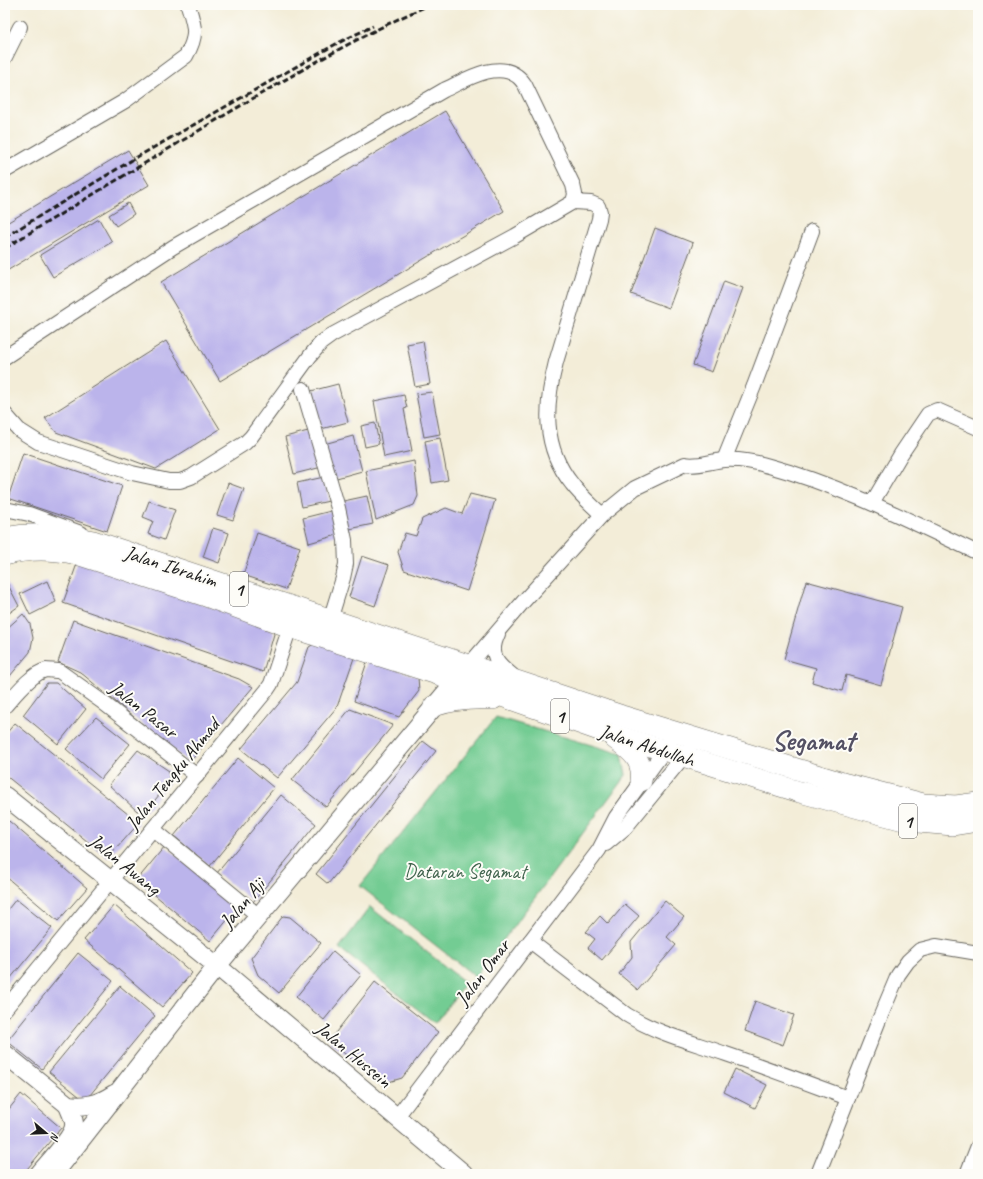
<svg xmlns="http://www.w3.org/2000/svg" width="983" height="1179" font-family="Caveat,sans-serif">
<rect width="100%" height="100%" fill="#fdfcf7"/>
<filter id="ink" filterUnits="userSpaceOnUse"><feTurbulence type="fractalNoise" baseFrequency=".025" numOctaves="2"/><feDisplacementMap in="SourceGraphic" scale="8" xChannelSelector="R" yChannelSelector="G"/><feConvolveMatrix kernelMatrix="1 2 1 2 8 2 1 2 1" color-interpolation-filters="sRGB"/></filter>
<filter id="wash" filterUnits="userSpaceOnUse"><feTurbulence type="fractalNoise" baseFrequency=".012" numOctaves="4" result="noise"/><feDisplacementMap in="SourceGraphic" scale="16" xChannelSelector="R" yChannelSelector="G"/><feGaussianBlur stdDeviation="0.9" result="paint"/><feColorMatrix in="noise" values="0 0 0 0 0 0 0 0 0 0 0 0 0 0 0 0 0 1.4 0 .05"/><feComposite in="paint" operator="in"/></filter>
<g filter="url(#wash)">
<rect width="100%" height="100%" fill="#f3edd8"/>
<!-- green -->
<g fill="#73cc93" stroke="#487458">
<path d="M496 717 622 754 626 775 476 977 360 886Z"/>
<path d="M370 907 466 983 435 1023 339 948Z"/>
</g>
<g id="blocks">
<!-- building -->
<g fill="#bbb4eb">
<path d="M445 111 504 211 220 381 161 282Z"/>
<path d="M128 150 149 185 5 272V224Z"/>
<path d="M128 203 134 214 116 226 109 215Z"/>
<path d="M99 219 112 242 53 277 40 255Z"/>
<path d="M655 228 693 243 669 308 631 294Z"/>
<path d="M724 281 743 288 712 372 693 365Z"/>
<path d="M166 341 220 429 156 469 56 432 45 418Z"/>
<path d="M423 341 430 384 415 387 407 344Z"/>
<path d="M338 384 348 422 321 429 311 391Z"/>
<path d="M432 392 440 434 424 437 416 394Z"/>
<path d="M404 395 407 408 404 409 412 451 384 457 374 401Z"/>
<path d="M375 423 379 444 365 447 361 426Z"/>
<path d="M312 430 322 467 294 474 285 437Z"/>
<path d="M353 436 362 471 333 479 324 444Z"/>
<path d="M440 438 448 480 432 483 425 441Z"/>
<path d="M23 453 122 486 107 531 8 498Z"/>
<path d="M414 461 418 496 414 505 376 520 366 471Z"/>
<path d="M324 477 329 501 302 507 297 483Z"/>
<path d="M228 483 244 489 233 520 217 515Z"/>
<path d="M470 494 495 500 467 591 404 570 398 552 405 533 416 536 422 519 446 508 462 514Z"/>
<path d="M367 496 373 524 345 530 339 502Z"/>
<path d="M149 501 175 510 164 540 148 534 153 521 143 517Z"/>
<path d="M335 510 341 534 309 543 303 518Z"/>
<path d="M213 528 229 533 219 563 203 557Z"/>
<path d="M257 533 300 547 286 589 243 575Z"/>
<path d="M362 556 389 565 375 606 349 597Z"/>
<path d="M78 561 271 627 274 634 263 672 63 603Z"/>
<path d="M5 579 19 606 5 616Z"/>
<path d="M47 581 56 602 30 615 20 594Z"/>
<path d="M806 581 902 607 881 685 846 675 842 691 812 682 816 668 784 659Z"/>
<path d="M23 614 30 624 33 638 30 652 5 682V630Z"/>
<path d="M73 620 239 679 253 687 189 763 80 672 58 662Z"/>
<path d="M317 642 355 655 337 707 277 778 241 749 297 682 309 647Z"/>
<path d="M368 659 418 677 419 691 399 717 354 701Z"/>
<path d="M47 683H56L86 709 58 744 23 715Z"/>
<path d="M350 709 393 725 326 807 292 780Z"/>
<path d="M96 717 130 744 101 779 66 749Z"/>
<path d="M15 723 139 823 108 858 5 775V735Z"/>
<path d="M423 741 436 751 328 884 316 874Z"/>
<path d="M138 750 169 771V783L146 811H137L109 785Z"/>
<path d="M238 758 274 788 210 866 174 836Z"/>
<path d="M281 795 316 824 253 902 217 873Z"/>
<path d="M9 821 87 888 58 921 5 876V826Z"/>
<path d="M165 846 239 906 210 941 137 880Z"/>
<path d="M16 899 52 928 5 985V913Z"/>
<path d="M665 901 684 917 667 937 676 945 638 990 619 974 632 957 631 942Z"/>
<path d="M625 904 639 916 602 960 588 948 595 939 586 932 600 916 608 924Z"/>
<path d="M114 905 192 973 162 1007 84 940Z"/>
<path d="M283 916 290 917 321 943 279 993 258 975 251 958Z"/>
<path d="M333 951 361 975 324 1020 296 997Z"/>
<path d="M78 953 113 981 42 1069 7 1041Z"/>
<path d="M375 982 438 1032 402 1078 382 1084 329 1041Z"/>
<path d="M120 986 155 1016 85 1101 49 1072Z"/>
<path d="M755 1001 794 1015 783 1045 745 1031Z"/>
<path d="M735 1069 767 1085 755 1108 724 1092Z"/>
<path d="M21 1094 61 1128 23 1174H5V1114Z"/>
</g>
</g>
</g>
<g filter="url(#ink)">
<use href="#blocks" fill-opacity="0" stroke="#67655e" stroke-width="1"/>
<g fill="none" stroke-linecap="round" stroke-linejoin="round">
<!-- minor casing -->
<g stroke="#67655e" stroke-width="16">
<g id="minor">
<path d="M5 57 20 27"/>
<path d="M5 171 125 101 186 56C198 35 195 27 188 5"/>
<path d="M573 202 591 203 598 206 600 212 599 219 556 362C545 405 542 447 572 484 580 495 592 505 602 515"/>
<path d="M5 357 173 247 444 90C464 81 496 60 517 76 520 78 523 82 525 85L573 185 575 194 573 202 515 236 332 335 321 343 310 356 251 437 245 443 191 477 180 481H169L132 473 38 442 19 430 5 414"/>
<path d="M303 389 338 508 345 540 346 564 343 578 330 620"/>
<path d="M724 460 754 386 812 231"/>
<path d="M872 503 901 454 928 414 937 410 978 428"/>
<path d="M5 509 29 514 81 533"/>
<path d="M498 634C488 655 497 663 513 676"/>
<path d="M469 665 523 602 602 515 635 488 685 464C697 467 711 461 724 460 739 459 755 462 769 466 842 486 910 521 978 553"/>
<path d="M5 706C14 696 32 673 46 670 50 670 54 671 59 671L101 701 197 776"/>
<path d="M153 829 260 917"/>
<path d="M606 844 625 828 688 751"/>
<path d="M530 941 627 1015C658 1034 692 1042 726 1054 767 1068 807 1083 848 1098"/>
<path d="M5 1009 267 690 271 684 290 627"/>
<path d="M396 1118 599 850 616 817 669 744"/>
<path d="M818 1174 879 1020 898 975 908 961 920 950 936 946 978 953"/>
<path d="M967 1174 978 1146"/>
</g>
</g>
<!-- major casing -->
<g stroke="#67655e" stroke-width="20">
<g id="major">
<path d="M5 796 217 966 464 1174"/>
<path d="M5 1054 68 1105C87 1107 97 1105 114 1094"/>
<path d="M39 1174C47 1164 73 1137 74 1126 75 1119 70 1112 68 1105"/>
<path d="M54 1174 217 966 464 671"/>
</g>
</g>
<!-- highway casing -->
<g stroke="#67655e" stroke-width="22">
<g id="highway">
<path d="M5 538C34 532 64 535 93 541L622 716 846 784 923 804 956 806 978 803"/>
<path d="M5 555C29 548 53 549 77 554L203 595 290 627 456 680 605 732 800 792 907 821 953 825 978 821"/>
<path d="M434 706C453 699 473 698 493 699"/>
<path d="M614 738C630 750 644 759 641 781"/>
</g>
</g>
<!-- minor -->
<use href="#minor" stroke="#fff" stroke-width="14"/>
<!-- major -->
<use href="#major" stroke="#fff" stroke-width="18"/>
<!-- highway -->
<use href="#highway" stroke="#fff" stroke-width="21"/>
<!-- rail -->
<g stroke="#1c1c1c" stroke-width="3" stroke-dasharray="6 3" stroke-linecap="butt">
<path d="M5 237 137 157 336 44 373 26"/>
<path d="M5 248C82 201 158 155 235 109 298 72 362 34 429 5"/>
</g>
</g>
</g>
<g text-anchor="middle" stroke-width="4" stroke-linejoin="round" paint-order="stroke">
<!-- shield labels -->
<g fill="#fdfcf7" stroke="#605f5e" stroke-width="1">
<rect x="230" y="572" width="18" height="34" rx="3"/>
<rect x="551" y="699" width="18" height="34" rx="3"/>
<rect x="899" y="804" width="18" height="34" rx="3"/>
</g>
<g font-size="19" font-weight="bold" fill="#1c1c1c">
<text x="239" y="596">1</text>
<text x="560" y="723">1</text>
<text x="908" y="828">1</text>
</g>
<!-- street labels -->
<g font-size="20" fill="#1c1c1c" stroke="#fdfcf7">
<text transform="translate(171 566) rotate(18)" y="7">Jalan Ibrahim</text>
<text transform="translate(144 709) rotate(38)" y="7">Jalan Pasar</text>
<text transform="translate(647 745) rotate(18)" y="7">Jalan Abdullah</text>
<text transform="translate(172 774) rotate(-51)" y="7">Jalan Tengku Ahmad</text>
<text transform="translate(125 864) rotate(39)" y="7">Jalan Awang</text>
<text transform="translate(242 903) rotate(-50)" y="7">Jalan Aji</text>
<text transform="translate(482 972) rotate(-53)" y="7">Jalan Omar</text>
<text transform="translate(354 1054) rotate(40)" y="7">Jalan Hussein</text>
</g>
<!-- park labels -->
<g font-size="20" fill="#3f624c" stroke="#fdfcf7">
<text x="465" y="878">Dataran Segamat</text>
</g>
<!-- town labels -->
<g font-size="28" font-weight="bold" fill="#545164" stroke="#fdfcf7">
<text x="813" y="750">Segamat</text>
</g>
</g>
<!-- margin -->
<rect width="983" height="1179" fill="none" stroke="#fdfcf7" stroke-width="20"/>
<!-- north arrow -->
<g transform="translate(46 1133) rotate(109)" stroke="#fdfcf7" stroke-width="3" paint-order="stroke">
<path d="M0-3L7 15L0 10L-7 15Z" fill="#1c1c1c"/>
<text y="-6" font-size="11" font-weight="bold" text-anchor="middle" fill="#1c1c1c">N</text>
</g>
</svg>
